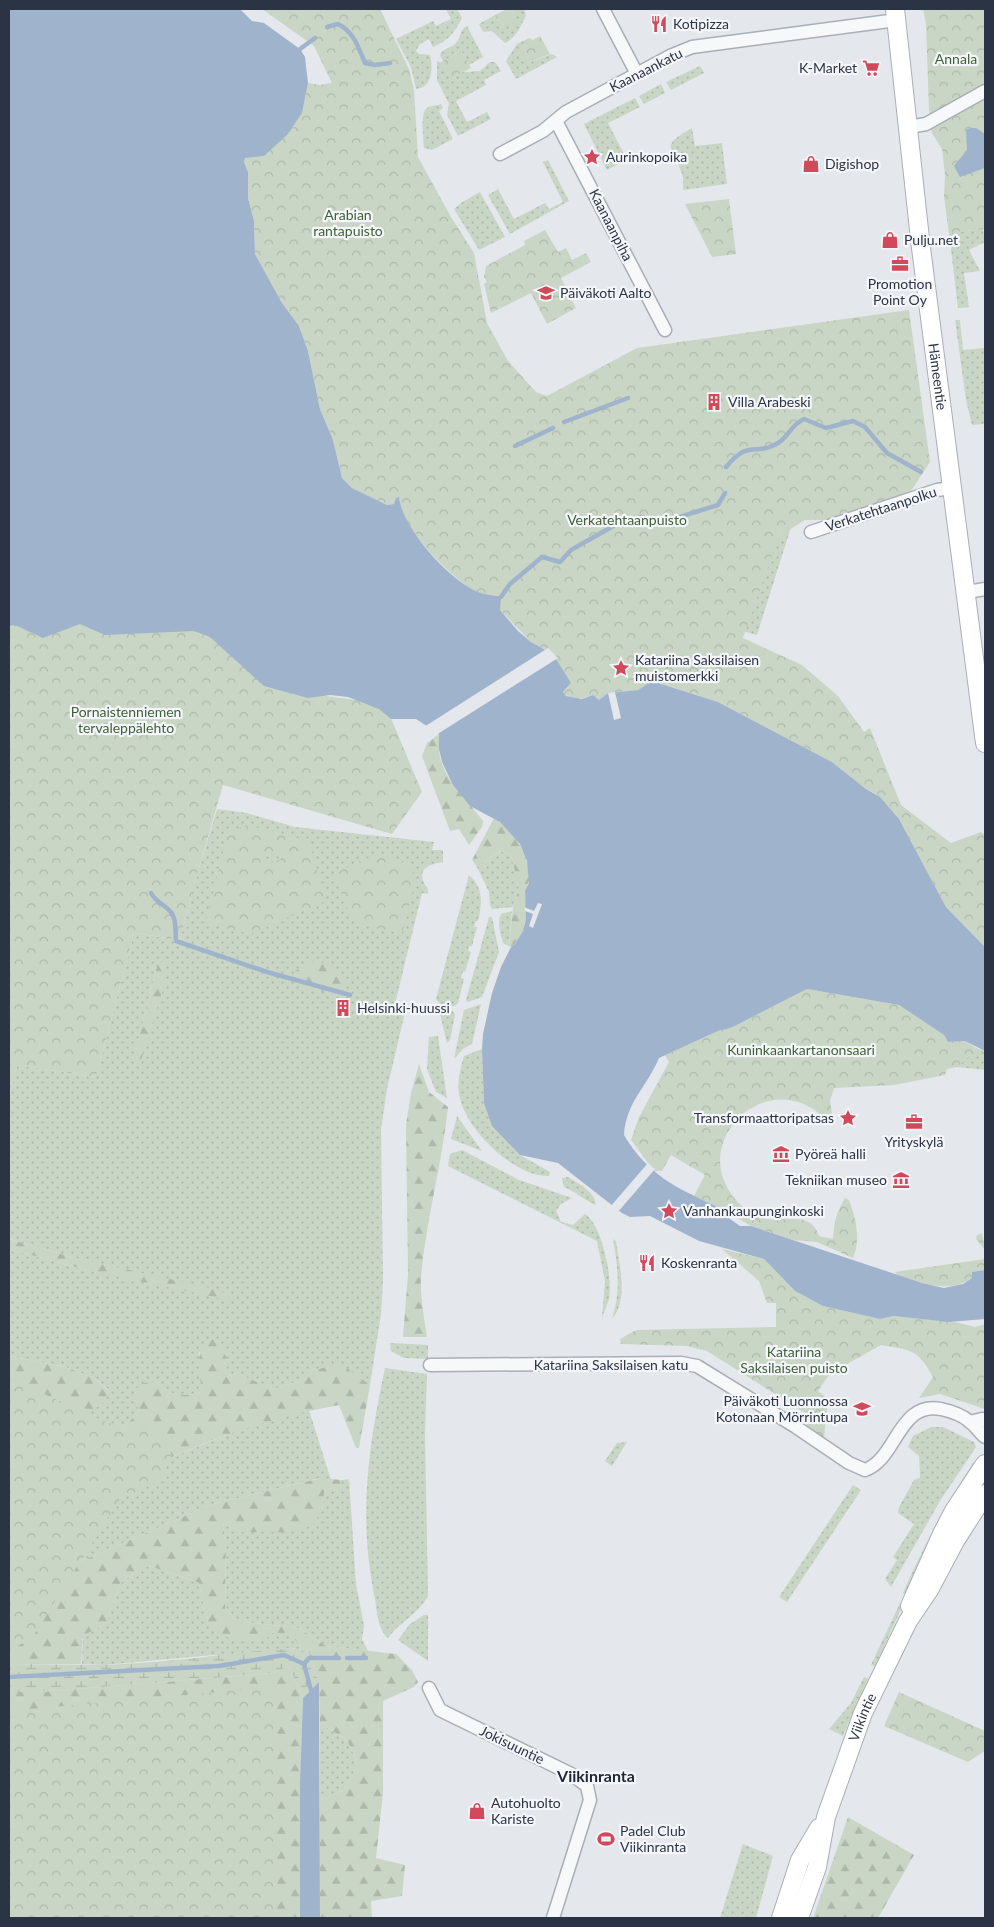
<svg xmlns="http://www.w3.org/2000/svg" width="994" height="1927" font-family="Lato,sans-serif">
<defs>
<pattern id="grass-dots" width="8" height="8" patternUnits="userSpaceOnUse" patternTransform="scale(1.25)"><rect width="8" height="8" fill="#c9d6c5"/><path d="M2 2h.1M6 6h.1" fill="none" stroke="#adb8ab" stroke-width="1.8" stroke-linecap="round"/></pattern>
<pattern id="forest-firs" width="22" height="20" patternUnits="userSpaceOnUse" patternTransform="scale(1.25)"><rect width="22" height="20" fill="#c9d6c5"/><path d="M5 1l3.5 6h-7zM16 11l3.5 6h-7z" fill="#adb8ab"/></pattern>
<pattern id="wetland-marsh" width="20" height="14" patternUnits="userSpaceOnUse" patternTransform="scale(1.25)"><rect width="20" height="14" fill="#c9d6c5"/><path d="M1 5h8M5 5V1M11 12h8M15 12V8" fill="none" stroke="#adb8ab"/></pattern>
<pattern id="park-crowns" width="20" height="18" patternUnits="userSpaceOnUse" patternTransform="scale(1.25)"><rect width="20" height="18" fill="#c9d6c5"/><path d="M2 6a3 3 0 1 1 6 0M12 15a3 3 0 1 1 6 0" fill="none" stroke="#adb8ab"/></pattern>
</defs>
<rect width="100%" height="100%" fill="#e4e7ec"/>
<!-- grass -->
<g fill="url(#grass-dots)" fill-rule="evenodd">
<path d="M446 9H457L462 18C454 33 449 40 433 47L429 39 420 44 416 51 419 54 430 55C433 67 433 88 416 89L411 67 396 39 433 21 436 26 451 19Z"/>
<path d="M511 9H524L526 15C521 26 516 38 505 43L492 31 483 32 479 24 495 15 504 26 514 13Z"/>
<path d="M467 26 483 57 469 65 461 51 443 61 440 55C444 47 451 49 456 43 461 37 460 29 467 26Z"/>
<path d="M529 38 533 40 522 46 527 63 552 54 557 57 516 79 506 61 517 44Z"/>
<path d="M437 61 442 63 451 79 463 72 480 71 490 62H495L501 71 484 80 486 85 456 101 467 122 487 112 491 119 458 136 447 115 449 104 437 80Z"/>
<path d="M700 66 704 73 671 90 666 82Z"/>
<path d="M661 84 665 93 644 104 639 96Z"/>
<path d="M635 98 640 107 608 123 627 160 607 170 584 124Z"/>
<path d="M441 104 443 108 439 111 453 139 432 150 424 148C424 140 420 115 426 109 430 105 436 106 441 104Z"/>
<path d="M692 128 695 146 722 143 727 184 683 190C683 185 684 179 682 174 674 146 657 148 692 128Z"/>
<path d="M548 160 569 201 510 234 488 195 498 189 514 219 545 203 549 209 563 202 543 162Z"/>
<path d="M480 192 505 237 479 250 454 209 461 203Z"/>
<path d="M983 229 985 242 969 250 980 271 964 273 969 307 958 308 949 233Z"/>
<path d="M955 320H960L963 350 985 348V424L972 425 966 400Z"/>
<path d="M791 527 757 635 719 624 779 536Z"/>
<path d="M217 809 246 813 295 827 434 842 432 850H443V862C432 864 417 867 424 883 426 888 429 888 428 894L422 893 395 1004 406 1008 387 1089 381 1129 383 1280 381 1314 370 1385 343 1366H329L312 1371 305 1379 274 1389 235 1373 226 1377V1358L199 1352 202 1392C182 1399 171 1396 155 1382L135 1400 140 1410 128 1423 107 1433 79 1420 109 1390 94 1378 65 1367 9 1356V1249L90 1271 75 1258 9 1239V1098L17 1065 96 1077 134 933 180 940 194 885ZM158 962H166L165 980 135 1054Z"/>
<path d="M500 851 511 855 519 887 513 907 492 909 490 905 489 892 477 867Z"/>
<path d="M469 875C484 888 482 904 478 921H476L474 927H477L472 946H469L468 951 471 952 465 972 463 971 461 978 464 979 458 1003 455 1006H442L436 999Z"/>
<path d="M512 911 509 946 504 944C500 936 497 922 501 914Z"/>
<path d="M489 917H492L499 952 482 997 468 1002 466 1000Z"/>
<path d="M481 1004 472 1044 463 1049 454 1059 464 1010Z"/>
<path d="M453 1011 455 1015 450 1040 447 1043 440 1014Z"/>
<path d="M438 1036 447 1098 436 1092 427 1069 429 1037Z"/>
<path d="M954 1041 985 1051V1070L957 1067 953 1062Z"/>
<path d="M482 1049 484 1103 520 1155 550 1172 549 1176C515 1177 467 1131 460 1098 456 1084 460 1070 464 1056Z"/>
<path d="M457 1116 482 1151 451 1139Z"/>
<path d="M462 1150 519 1180 572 1198 561 1204 556 1211 561 1222 573 1225 585 1214C602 1224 613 1279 609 1299 607 1305 604 1312 602 1318L605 1281 597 1241 448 1166 450 1154Z"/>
<path d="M568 1177C579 1184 595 1191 596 1205 584 1200 576 1192 564 1187L562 1178Z"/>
<path d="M613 1239 616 1241C619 1264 629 1300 612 1319 621 1292 618 1267 613 1239Z"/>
<path d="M390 1343 428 1345V1359L404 1358 391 1351Z"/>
<path d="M385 1368 427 1374 425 1432 428 1596C419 1613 400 1622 388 1638 378 1630 377 1611 375 1599 358 1518 368 1447 385 1368Z"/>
<path d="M309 1410 331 1480 320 1478 210 1505 9 1593 140 1470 243 1428Z"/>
<path d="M931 1427H943L974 1442 976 1447 940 1501 891 1587 885 1579 897 1560 893 1557 914 1524 898 1513 899 1507 914 1480 920 1478 919 1456 908 1447 913 1436Z"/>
<path d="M627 1442 612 1466 605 1461 617 1443Z"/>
<path d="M973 1463H977L908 1595 903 1593C923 1547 945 1505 973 1463Z"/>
<path d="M349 1479 356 1584 364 1626 362 1639 368 1651 326 1646 299 1628 236 1621 225 1608 226 1539 222 1523 242 1532 322 1511 324 1493 330 1488 338 1491 342 1480Z"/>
<path d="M853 1485 861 1490 787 1602 779 1597Z"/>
<path d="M147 1565 199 1583 208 1625 272 1633 287 1632 309 1653 292 1648 242 1655H214L104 1665 82 1664 83 1636 106 1623 121 1582Z"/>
<path d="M900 1603 903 1605 875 1666 871 1665Z"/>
<path d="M424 1615H428V1661L398 1640 410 1624Z"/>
<path d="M864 1677 868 1679 843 1736 829 1729 851 1703Z"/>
<path d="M320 1723 347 1740 358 1764 344 1790 320 1800Z"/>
<path d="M743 1844 773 1856 756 1918H720Z"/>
</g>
<!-- forest -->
<g fill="url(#forest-firs)">
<path d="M439 734C440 740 439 745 439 750 441 778 468 800 483 821L482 827 469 845 459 829 450 831 422 756 427 743Z"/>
<path d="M494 818C515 831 530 855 529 880 529 885 525 889 525 895 525 900 527 905 527 910 528 923 521 940 511 947L509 946 513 907 519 887 511 855 500 851 477 867 472 860Z"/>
<path d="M158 962H166V980L139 1067 135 1065V1054Z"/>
<path d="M312 962 330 963 341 975 349 997 304 988 294 982 295 971Z"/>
<path d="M419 1064 429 1092 448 1107C442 1164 426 1220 421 1277 420 1297 424 1317 427 1337H403L408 1274 406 1125 411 1093Z"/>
<path d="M9 1239 75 1258 206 1287 228 1294 229 1300 90 1271 9 1249Z"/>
<path d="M213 1339 223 1345 226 1358 227 1377 235 1373 274 1389 305 1379 312 1371 329 1366H344L370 1385 359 1448H356L339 1405C295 1413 252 1425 210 1441L9 1525V1356L65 1367 94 1378 109 1391 105 1402 79 1419 107 1433 128 1423 140 1410 135 1400V1390L143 1383 155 1382C170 1395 183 1398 202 1392 200 1372 192 1349 213 1339Z"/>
<path d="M321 1478 342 1480 339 1491 330 1488 324 1493 322 1511 311 1526 290 1532H242L222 1523 226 1539 225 1608 236 1621 299 1628 326 1646 396 1654 412 1670 418 1682 414 1687 383 1701V1793L376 1858 405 1865 402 1896 371 1901 372 1918H320V1800L344 1790 358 1764 347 1740 320 1723 319 1682 309 1653 287 1633H272L264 1641 229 1638 208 1625 199 1583 147 1565 121 1582 106 1623 83 1636 81 1664H9V1593L210 1505Z"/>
<path d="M289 1666 303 1698 300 1781V1918H256L9 1751V1692H39L273 1673Z"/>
<path d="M848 1817 914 1855 878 1918H813Z"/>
</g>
<!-- wetland -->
<path fill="url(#wetland-marsh)" d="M292 1648 309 1653 319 1682 303 1698 289 1666 273 1673 39 1692H9V1664C41 1664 73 1665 105 1665 167 1663 230 1653 292 1648Z"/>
<!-- park -->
<g fill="url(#park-crowns)" fill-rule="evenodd">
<path d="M262 9H380L409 69 414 90 418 157 451 217 474 253 487 323 508 361 536 392 547 396 637 348 909 310 930 462 911 491 828 520H805L779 536 743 638 802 665 838 696 864 732 870 728 901 805 951 843 981 832 985 835V947L946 907 899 819 876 794 866 789 832 762 718 702 653 681 638 690 608 693 599 700 593 695C584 699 570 700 563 693L571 683 547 651 531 642 500 610V597C493 595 484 595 477 592 455 582 396 523 400 499L394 504 387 505 352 488 342 478 333 440 320 409 308 351 299 326 282 303 255 254 254 221 248 198V172L244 162 245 158 250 156 302 113 308 83 320 85 332 83 314 46Z"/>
<path d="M507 9H511C515 14 515 18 513 24L504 26 495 15Z"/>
<path d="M923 9H985V229L949 233 944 197 945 175 942 149 932 133 929 111 926 24Z"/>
<path d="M540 36 550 54 527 63 521 54 522 46Z"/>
<path d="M461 51 471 68 451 79 441 62Z"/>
<path d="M729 199 736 254 712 257 685 204Z"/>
<path d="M545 230 558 252 566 248 572 260 586 253 591 262 561 278 576 308 547 324 531 293 491 313 484 284 487 282 484 277 486 266 525 245 524 241Z"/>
<path d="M163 601 319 695 385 704 422 792 392 834 223 785 194 885 180 940 134 933 96 1077 17 1065 9 1098V611Z"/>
<path d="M247 825 309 841 326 901 250 934 206 922 228 832ZM268 854 281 855V859L266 865 262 860Z"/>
<path d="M376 854 408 862 416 879 402 934 353 921 333 874Z"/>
<path d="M807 989 899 1005 944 1035 948 1042 965 1041 978 1049 957 1067 947 1069 945 1075 894 1085 834 1088 830 1101 832 1114 826 1120C818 1112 809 1105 798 1102 751 1087 703 1140 726 1185 733 1200 747 1213 762 1218 783 1224 810 1209 819 1236L833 1239C834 1223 836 1213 845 1198L849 1200C856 1219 861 1239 853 1258L817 1242 793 1240 751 1226 716 1206 694 1196 705 1175 671 1155 662 1171H654L631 1140 639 1117 669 1062 665 1055 718 1031 731 1028Z"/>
<path d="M982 1233 985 1250 976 1239 977 1235Z"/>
<path d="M722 1249 764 1259 795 1291 823 1306 880 1319 894 1316 955 1322 975 1327 985 1324V1409L940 1394 919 1398 933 1377C918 1349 911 1350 881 1345L840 1368 835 1366 818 1391 828 1399 824 1438 800 1421 805 1413 707 1351 687 1346 621 1344 620 1339 636 1330 776 1327V1303H767L759 1281Z"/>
<path d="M985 1259V1270L972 1272V1278C949 1294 923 1283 898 1276L895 1272Z"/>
<path d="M9 1378 108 1423 144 1427 160 1434 172 1455 163 1474 151 1485 119 1500 32 1638 9 1651Z"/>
<path d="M273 1687V1918H9V1711Z"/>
<path d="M899 1692 985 1731V1751L968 1762 884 1726Z"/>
</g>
<!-- water -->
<g fill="#9fb4cc">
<path d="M9 9H240L252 21 264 23 300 49 305 57 308 83 302 113 287 135 264 156 245 158 244 162 248 172V198L254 221 255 254 282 303 299 326 308 351 320 409 333 440 342 478 352 488 387 505 394 504 396 498 399 497C402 528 449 580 478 592 485 595 494 595 501 597L500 610 518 631 531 642 547 651 556 659 571 683 563 692 566 696 582 699 593 695 599 700 608 693 638 690 652 681 718 702 832 762 866 789 880 797 899 819 946 907 985 947V1051L965 1041 948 1042 944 1035 899 1005 807 989 731 1028 718 1031 659 1058C647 1087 626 1102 624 1135 647 1174 676 1188 716 1206V1209L740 1226H751L922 1283 944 1288 963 1284 972 1278V1272L985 1270V1319L949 1322 894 1316 880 1319 823 1306 795 1291 764 1259 699 1241 650 1216 630 1217 622 1213 558 1163 520 1155 492 1126 484 1103 482 1049 483 1034 492 993 501 967 511 947 515 944 523 931 526 920 525 891 529 883 527 861 520 844 500 822 470 806 453 785 442 762 439 749V734L416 719H391L379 709 348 697 330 695 308 698 264 686 210 637 194 631 105 635 80 624 43 638 15 625 9 626Z"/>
<path d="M970 128H976L985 134V168L960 177 954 166 967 150 966 130Z"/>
<path d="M319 1682 320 1918H300V1781L303 1698Z"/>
</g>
<!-- pier -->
<g fill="#e4e7ec">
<path d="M548 648 558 658 436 735 424 727Z"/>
<path d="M615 692 621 718 614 720 608 693Z"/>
<path d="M538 903 542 904 533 928 529 926 533 914 525 911 524 907 534 911Z"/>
<path d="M648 1163 655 1169 617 1213 610 1207Z"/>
</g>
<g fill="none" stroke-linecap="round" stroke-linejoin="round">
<!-- stream -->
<g stroke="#9fb4cc" stroke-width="4.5">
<path d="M327 27 338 24C354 32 358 47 365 63L375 65 390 63"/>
<path d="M300 49 315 38"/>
<path d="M564 422 628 398"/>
<path d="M515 446 553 428"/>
<path d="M726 467C750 438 755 457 778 443 790 436 789 426 804 419L826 428 853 421 865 427 887 453 921 472"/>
<path d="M501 597 510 584 542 557 560 562 571 550 615 525 641 517 660 523 718 505 725 493"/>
<path d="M151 893C156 902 162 903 169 910 177 917 175 931 176 941L267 972 350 995"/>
<path d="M347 1658H366"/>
<path d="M304 1664 309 1658H339"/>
<path d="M9 1677 219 1666 284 1655 304 1664 312 1694"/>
</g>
<!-- minor casing -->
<g stroke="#a9aeb7" stroke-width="15">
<g id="minor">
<path d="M603 9 637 74"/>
<path d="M556 121 665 330"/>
<path d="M909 127 926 124 985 91"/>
<path d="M500 154 543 131 566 112 670 56 692 47 897 20"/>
<path d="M811 532 937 490 952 488"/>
<path d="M967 592 985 589"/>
<path d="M430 1365 681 1363 697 1366 796 1427 849 1463 865 1470C897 1459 898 1401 941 1409 950 1411 962 1415 969 1421 975 1425 979 1432 985 1437"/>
<path d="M970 1422 982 1419 985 1421"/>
<path d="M429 1688 440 1710 571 1774 587 1786 590 1800 553 1918"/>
</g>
</g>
<!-- secondary casing -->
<g stroke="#a9aeb7" stroke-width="20">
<g id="secondary">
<path id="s1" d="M895 9 921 248 985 743"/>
<path d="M910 1606 942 1534 954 1511 985 1464"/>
<path d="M781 1918 800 1860 819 1828"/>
<path id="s2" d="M799 1918 817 1867 826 1817 863 1713 908 1621 929 1590 955 1541 985 1494"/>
</g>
</g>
<!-- minor -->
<use href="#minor" stroke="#f7f8fa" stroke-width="12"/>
<!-- secondary -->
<use href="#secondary" stroke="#fff" stroke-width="18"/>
</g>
<!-- icons -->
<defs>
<g id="restaurant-bare" transform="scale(1.35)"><path d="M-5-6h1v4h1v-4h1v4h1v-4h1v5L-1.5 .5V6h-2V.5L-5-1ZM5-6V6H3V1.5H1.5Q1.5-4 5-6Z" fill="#d1495b" stroke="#f4f6f9" stroke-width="2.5" paint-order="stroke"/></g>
<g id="supermarket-bare" transform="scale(1.35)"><path d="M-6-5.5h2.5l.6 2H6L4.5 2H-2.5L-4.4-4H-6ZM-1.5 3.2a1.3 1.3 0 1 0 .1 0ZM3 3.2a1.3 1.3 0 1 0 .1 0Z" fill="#d1495b" stroke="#f4f6f9" stroke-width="2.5" paint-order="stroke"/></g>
<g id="sight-bare" transform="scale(1.35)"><path d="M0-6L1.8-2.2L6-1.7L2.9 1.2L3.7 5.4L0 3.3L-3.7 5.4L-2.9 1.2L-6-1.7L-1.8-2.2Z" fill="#d1495b" stroke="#f4f6f9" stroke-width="2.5" paint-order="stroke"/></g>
<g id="shop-bare" transform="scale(1.35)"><path d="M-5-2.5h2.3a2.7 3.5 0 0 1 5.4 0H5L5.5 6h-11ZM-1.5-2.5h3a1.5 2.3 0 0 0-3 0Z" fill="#d1495b" stroke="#f4f6f9" stroke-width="2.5" paint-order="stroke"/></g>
<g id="office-bare" transform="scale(1.35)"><path d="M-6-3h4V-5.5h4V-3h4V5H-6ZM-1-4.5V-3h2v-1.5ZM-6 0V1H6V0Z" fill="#d1495b" stroke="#f4f6f9" stroke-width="2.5" paint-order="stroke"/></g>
<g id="school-bare" transform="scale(1.35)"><path d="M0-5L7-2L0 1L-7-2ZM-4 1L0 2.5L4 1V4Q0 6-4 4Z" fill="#d1495b" stroke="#f4f6f9" stroke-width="2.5" paint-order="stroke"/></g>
<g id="building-bare" transform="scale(1.35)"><path d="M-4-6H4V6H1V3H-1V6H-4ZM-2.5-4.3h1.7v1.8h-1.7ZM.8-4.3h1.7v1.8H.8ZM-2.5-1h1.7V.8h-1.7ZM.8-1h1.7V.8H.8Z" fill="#d1495b" stroke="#f4f6f9" stroke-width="2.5" paint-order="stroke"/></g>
<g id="museum-bare" transform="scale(1.35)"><path d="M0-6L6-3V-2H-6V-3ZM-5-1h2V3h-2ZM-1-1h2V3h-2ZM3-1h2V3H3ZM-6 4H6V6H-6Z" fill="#d1495b" stroke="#f4f6f9" stroke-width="2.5" paint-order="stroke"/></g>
<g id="stadium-bare" transform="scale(1.35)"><path d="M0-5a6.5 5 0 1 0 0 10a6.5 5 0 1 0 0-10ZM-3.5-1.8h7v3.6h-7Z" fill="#d1495b" stroke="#f4f6f9" stroke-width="2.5" paint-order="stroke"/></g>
</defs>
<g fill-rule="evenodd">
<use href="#restaurant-bare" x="659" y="24"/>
<use href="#supermarket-bare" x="871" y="68"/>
<use href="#sight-bare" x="592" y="157"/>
<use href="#shop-bare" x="811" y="164"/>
<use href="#shop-bare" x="890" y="240"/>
<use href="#office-bare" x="900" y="264"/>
<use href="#school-bare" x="546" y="293"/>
<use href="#building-bare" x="714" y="402"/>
<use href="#sight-bare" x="621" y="668"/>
<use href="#building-bare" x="343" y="1008"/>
<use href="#sight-bare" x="848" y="1118"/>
<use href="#office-bare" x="914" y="1122"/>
<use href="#museum-bare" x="781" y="1154"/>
<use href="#museum-bare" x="901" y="1180"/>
<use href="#sight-bare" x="669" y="1211"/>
<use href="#restaurant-bare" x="647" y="1263"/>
<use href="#school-bare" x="862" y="1409"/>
<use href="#shop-bare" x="477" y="1811"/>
<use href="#stadium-bare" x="606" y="1839"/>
</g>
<g text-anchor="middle" stroke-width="4.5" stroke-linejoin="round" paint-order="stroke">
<!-- poi labels -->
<g font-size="14" fill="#2b3445" stroke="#f4f6f9" text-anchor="start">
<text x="673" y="29">Kotipizza</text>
<text x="857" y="73" text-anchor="end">K-Market</text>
<text x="606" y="162">Aurinkopoika</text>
<text x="825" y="169">Digishop</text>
<text x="904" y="245">Pulju.net</text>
<text x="900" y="289" text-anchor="middle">Promotion<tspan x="900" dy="16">Point Oy</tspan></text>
<text x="560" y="298">Päiväkoti Aalto</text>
<text x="728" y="407">Villa Arabeski</text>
<text x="635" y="665">Katariina Saksilaisen<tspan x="635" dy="16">muistomerkki</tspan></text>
<text x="357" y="1013">Helsinki-huussi</text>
<text x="834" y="1123" text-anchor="end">Transformaattoripatsas</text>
<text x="914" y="1147" text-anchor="middle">Yrityskylä</text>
<text x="795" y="1159">Pyöreä halli</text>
<text x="887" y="1185" text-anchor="end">Tekniikan museo</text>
<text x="683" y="1216">Vanhankaupunginkoski</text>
<text x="661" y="1268">Koskenranta</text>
<text x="848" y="1406" text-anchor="end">Päiväkoti Luonnossa<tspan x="848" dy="16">Kotonaan Mörrintupa</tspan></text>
<text x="491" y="1808">Autohuolto<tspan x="491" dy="16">Kariste</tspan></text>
<text x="620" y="1836">Padel Club<tspan x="620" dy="16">Viikinranta</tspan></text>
</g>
<!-- park labels -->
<g font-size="14" fill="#3f6138" stroke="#f4f6f9">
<text x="956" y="64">Annala</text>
<text x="348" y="220">Arabian<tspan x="348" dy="16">rantapuisto</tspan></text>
<text x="627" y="525">Verkatehtaanpuisto</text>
<text x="126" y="717">Pornaistenniemen<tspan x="126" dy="16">tervaleppälehto</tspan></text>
<text x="801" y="1055">Kuninkaankartanonsaari</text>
<text x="794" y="1357">Katariina<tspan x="794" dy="16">Saksilaisen puisto</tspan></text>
</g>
<!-- street labels -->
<g font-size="14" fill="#2b3445" stroke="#f4f6f9">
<text transform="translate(646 70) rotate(-27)" y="5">Kaanaankatu</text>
<text transform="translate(611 225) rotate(63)" y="5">Kaanaanpiha</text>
<text dy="5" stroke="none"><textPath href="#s1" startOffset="370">Hämeentie</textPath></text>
<text transform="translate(881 509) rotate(-18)" y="5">Verkatehtaanpolku</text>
<text x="611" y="1370">Katariina Saksilaisen katu</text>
<text dy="5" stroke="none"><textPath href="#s2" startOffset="211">Viikintie</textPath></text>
<text transform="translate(512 1745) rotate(26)" y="5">Jokisuuntie</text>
</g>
<!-- quarter labels -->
<g font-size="16" font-weight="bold" fill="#1d2536" stroke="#f4f6f9">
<text x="596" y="1782">Viikinranta</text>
</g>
</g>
<!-- border -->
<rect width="994" height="1927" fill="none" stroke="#2b3445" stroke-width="20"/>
</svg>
